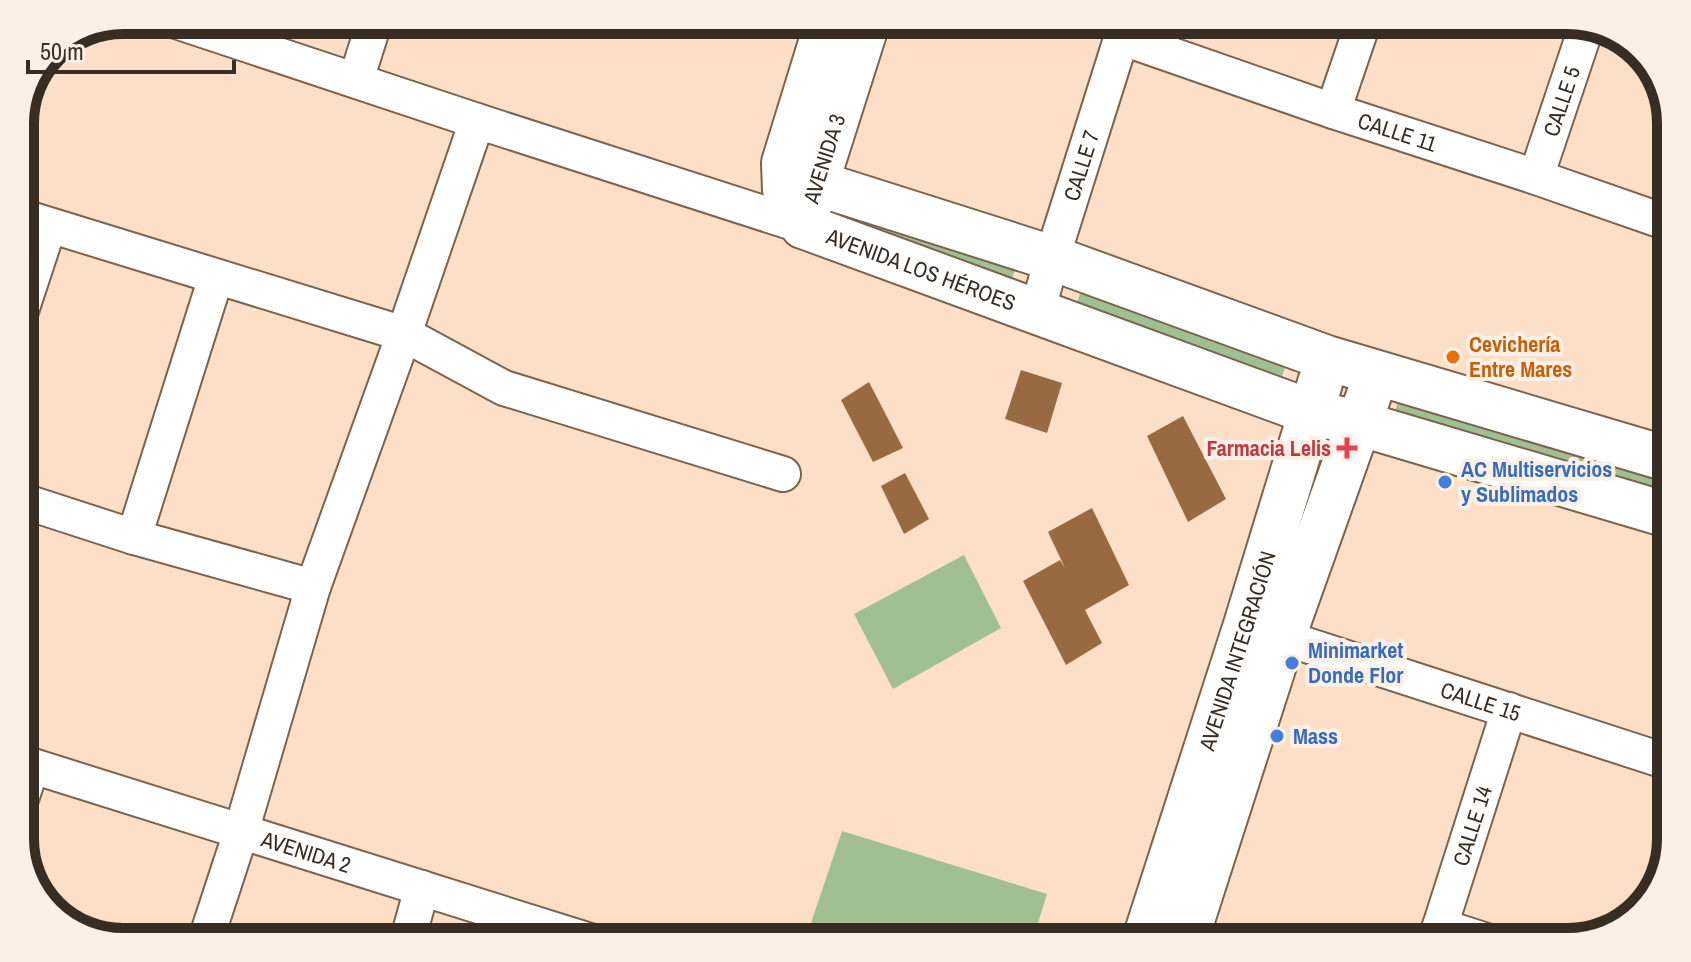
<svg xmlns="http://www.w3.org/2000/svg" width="1691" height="962" font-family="'Archivo Narrow',sans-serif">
<rect width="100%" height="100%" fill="#fcdfc6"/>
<!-- green -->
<g fill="#a0c094">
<path d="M849 211 1016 267 1008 290 842 235Z"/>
<path d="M1082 288 1289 357 1281 379 1074 311Z"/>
<path d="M1401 394 1671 478V497L1393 416Z"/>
<path d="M964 555 1001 628 893 689 854 614Z"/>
<path d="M842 831 1047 894 1032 942H827L807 935Z"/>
</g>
<!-- building -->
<g fill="#976a41">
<path d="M1021 370 1062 383 1047 433 1005 419Z"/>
<path d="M869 382 903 448 873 462 841 400Z"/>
<path d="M1183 416 1226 499 1188 522 1147 436Z"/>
<path d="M905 473 929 519 904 534 881 486Z"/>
<path d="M1092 508 1129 585 1085 610 1102 643 1066 665 1023 581 1060 560 1065 568 1048 532Z"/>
</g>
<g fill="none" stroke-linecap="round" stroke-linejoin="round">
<!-- minor casing -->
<g stroke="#7c634d" stroke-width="38">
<g id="minor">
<path d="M173 20 477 121 803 226"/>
<path id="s1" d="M1123 38 1333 111 1536 177 1671 224"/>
<path d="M356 80 375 20"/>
<path d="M1333 111 1364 20"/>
<path id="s2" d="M1536 177 1587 25"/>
<path d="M20 216 404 334 504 388 783 474"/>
<path id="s3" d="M1037 313 1052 258 1127 20"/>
<path d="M20 314 49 226"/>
<path d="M20 500 134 537 313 587"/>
<path d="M134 537 216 277"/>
<path id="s4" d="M1260 630 1671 763"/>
<path id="s5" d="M20 762 593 942"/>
<path d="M20 802 32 766"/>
<path d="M1440 926 1490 942"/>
<path d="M205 942 241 832 313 587 404 334 477 121"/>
<path d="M407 942 422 888"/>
<path id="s6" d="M1435 942 1509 710"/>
</g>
</g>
<!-- major casing -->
<g stroke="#7c634d" stroke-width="48">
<g id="major">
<path d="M816 183 1052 258 1327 358 1671 460"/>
<path id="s7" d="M807 212 868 20"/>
<path id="s8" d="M803 226 1313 413 1358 423 1671 516"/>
<path d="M803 226 785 190 784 163 828 20"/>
<path id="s9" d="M1144 942 1246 625 1320 383"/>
<path d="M1185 942 1283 637 1369 395"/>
</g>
</g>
<!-- minor -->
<use href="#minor" stroke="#fff" stroke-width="34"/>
<!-- major -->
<use href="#major" stroke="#fff" stroke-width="44"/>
</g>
<!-- markers -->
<circle fill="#e8710a" stroke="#fcf0e6" stroke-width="3" cx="1453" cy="357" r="8"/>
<path fill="#e0444e" stroke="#fcf0e6" stroke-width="3" d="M1343 436h8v8h8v8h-8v8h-8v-8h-8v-8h8z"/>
<g fill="#3f7fe0" stroke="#fcf0e6" stroke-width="3">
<circle cx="1445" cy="482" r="8"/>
<circle cx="1292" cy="663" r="8"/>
<circle cx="1277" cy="736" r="8"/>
</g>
<g text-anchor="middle" stroke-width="8" stroke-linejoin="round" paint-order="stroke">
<!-- street labels -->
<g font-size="22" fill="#382d23" stroke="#fcf0e6">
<text dy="8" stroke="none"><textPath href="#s2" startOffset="80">CALLE 5</textPath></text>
<text dy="8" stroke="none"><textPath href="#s1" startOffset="290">CALLE 11</textPath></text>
<text dy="8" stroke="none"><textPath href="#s7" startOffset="56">AVENIDA 3</textPath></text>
<text dy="8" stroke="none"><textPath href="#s3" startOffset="154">CALLE 7</textPath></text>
<text dy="8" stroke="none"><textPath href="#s8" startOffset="126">AVENIDA LOS HÉROES</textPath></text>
<text dy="8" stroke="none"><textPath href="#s9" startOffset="306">AVENIDA INTEGRACIÓN</textPath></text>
<text dy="8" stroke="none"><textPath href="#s4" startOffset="232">CALLE 15</textPath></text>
<text dy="8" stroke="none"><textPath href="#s6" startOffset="122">CALLE 14</textPath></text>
<text dy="8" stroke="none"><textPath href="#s5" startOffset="300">AVENIDA 2</textPath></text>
</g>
<!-- food labels -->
<g font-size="22" font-weight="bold" fill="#c56008" stroke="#fcf0e6" text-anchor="start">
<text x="1469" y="352">Cevichería<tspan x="1469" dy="25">Entre Mares</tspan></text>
</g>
<!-- health labels -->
<g font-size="22" font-weight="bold" fill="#be3a42" stroke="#fcf0e6" text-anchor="end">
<text x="1331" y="456">Farmacia Lelis</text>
</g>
<!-- shop labels -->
<g font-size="22" font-weight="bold" fill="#366cbe" stroke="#fcf0e6" text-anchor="start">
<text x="1461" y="477">AC Multiservicios<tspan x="1461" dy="25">y Sublimados</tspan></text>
<text x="1308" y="658">Minimarket<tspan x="1308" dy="25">Donde Flor</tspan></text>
<text x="1293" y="744">Mass</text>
</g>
</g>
<!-- crop -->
<path d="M0 0H1691V962H0ZM123 34H1568A89 89 0 0 1 1657 123V839A89 89 0 0 1 1568 928H123A89 89 0 0 1 34 839V123A89 89 0 0 1 123 34Z" fill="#fcf0e6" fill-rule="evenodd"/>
<path fill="none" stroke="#382d23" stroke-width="10" d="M123 34H1568A89 89 0 0 1 1657 123V839A89 89 0 0 1 1568 928H123A89 89 0 0 1 34 839V123A89 89 0 0 1 123 34Z"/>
<!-- scale -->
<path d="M28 60v12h206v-12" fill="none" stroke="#382d23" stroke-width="4"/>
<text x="40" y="60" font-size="24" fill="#382d23" stroke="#fcf0e6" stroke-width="6" paint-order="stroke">50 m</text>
</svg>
